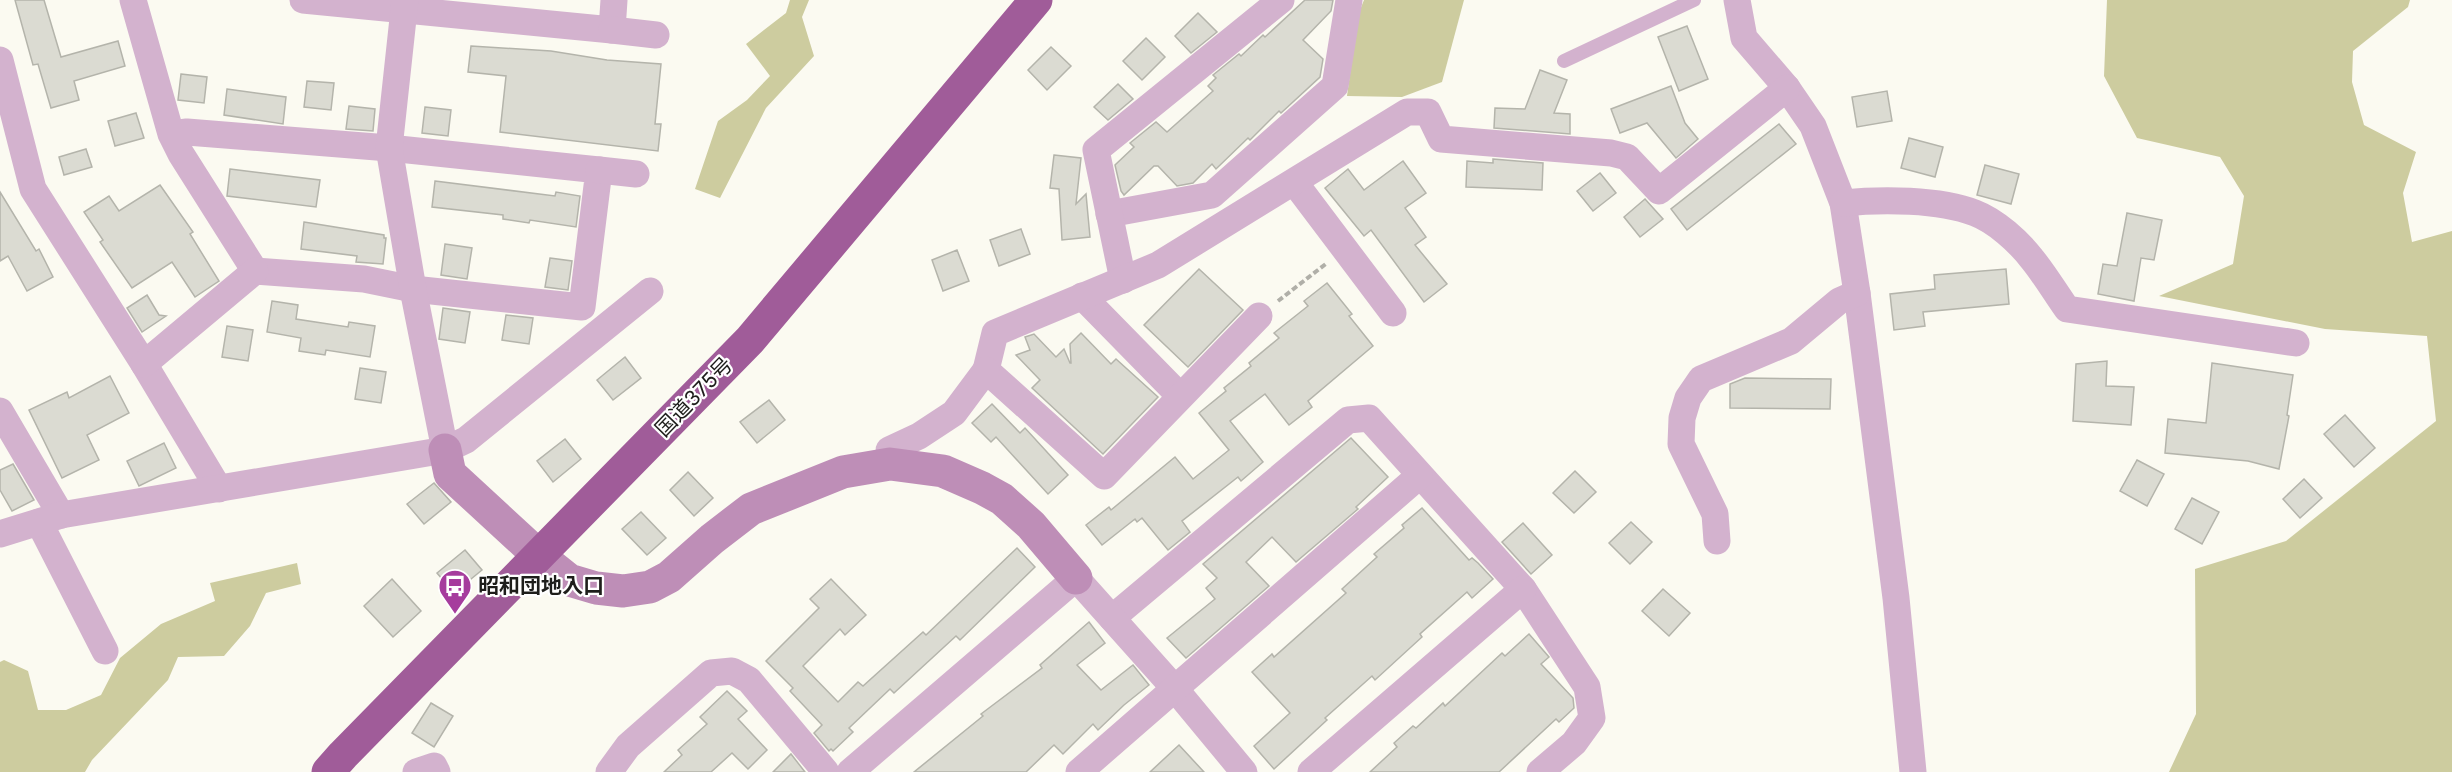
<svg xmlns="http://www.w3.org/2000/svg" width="2452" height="772" font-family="Inter,'Noto Sans JP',sans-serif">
<rect width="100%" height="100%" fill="#fbfaf1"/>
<!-- forest -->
<g fill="#cdcc9f">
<path d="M790 0H809L802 17 814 56 766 108 720 198 695 189 718 121 747 100 770 76 746 44 786 13Z"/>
<path d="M1364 0H1464L1442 82 1402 97 1347 96 1358 15Z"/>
<path d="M2107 0H2410L2408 7 2353 51 2352 82 2364 125 2416 152 2403 193 2412 242 2452 231V772H2169L2196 714 2195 569 2286 541 2436 421 2427 336 2325 329 2159 296 2233 264 2244 196 2220 157 2137 138 2104 76Z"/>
<path d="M297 563 301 584 266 593 250 626 224 656 178 657 168 680 92 760 85 772H0V662L4 660 28 671 38 710H66L101 695 120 658 161 624 215 601 210 583Z"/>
</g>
<!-- building -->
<g fill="#dbdbd2" stroke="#b4b4ab" stroke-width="1.5">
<path d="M15 0H44L61 57 118 41 125 66 74 81 79 100 51 108 38 64 33 65Z"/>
<path d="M1305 0H1333L1331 11 1303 40 1323 59 1320 77 1281 113 1279 111 1250 140 1248 138 1216 169 1212 164 1193 183 1177 186 1158 166H1154L1124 195 1121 191 1115 165 1134 147 1130 143 1156 122 1167 132 1213 91 1208 86 1216 78 1213 75 1239 54 1241 56 1263 35 1265 37Z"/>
<path d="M1198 13 1217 32 1191 53 1175 36Z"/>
<path d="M1687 26 1708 79 1679 91 1658 37Z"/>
<path d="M1146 38 1165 57 1142 80 1123 61Z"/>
<path d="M471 46 551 51 607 60 661 64 655 124H661L658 151 500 132 506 76 468 72Z"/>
<path d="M1051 47 1071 66 1047 90 1028 70Z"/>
<path d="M1540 70 1567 80 1554 113 1570 114V134L1494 128 1495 108 1525 109Z"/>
<path d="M181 74 207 77 204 103 178 100Z"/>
<path d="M307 81 334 83 331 110 304 107Z"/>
<path d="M1118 84 1133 99 1108 120 1094 107Z"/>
<path d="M1671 86 1685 123 1698 139 1676 158 1647 123 1620 133 1611 109Z"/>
<path d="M227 89 286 97 283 124 224 115Z"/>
<path d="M1887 91 1892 121 1857 127 1852 97Z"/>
<path d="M349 106 375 109 373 131 346 129Z"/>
<path d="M425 107 451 110 448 136 422 133Z"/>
<path d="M136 113 144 138 115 146 108 121Z"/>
<path d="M1779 124 1796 144 1687 230 1671 209Z"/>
<path d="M1909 138 1943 147 1935 177 1901 168Z"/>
<path d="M86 149 92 167 64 175 59 157Z"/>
<path d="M1054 155 1081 158 1076 204 1086 194 1090 237 1062 240 1059 189 1050 188Z"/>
<path d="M1493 159 1543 163 1542 190 1466 187 1467 161 1493 163Z"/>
<path d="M1403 161 1426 193 1405 208 1426 237 1415 245 1447 284 1424 302 1371 230 1364 236 1325 188 1348 169 1364 190Z"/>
<path d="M1985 165 2019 174 2011 204 1977 195Z"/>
<path d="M230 169 320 180 316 207 227 196Z"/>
<path d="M1600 173 1616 193 1593 211 1577 191Z"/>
<path d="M435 181 555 196 556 192 580 196 576 227 530 220 529 223 503 219V215L432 207Z"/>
<path d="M160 185 193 232 190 234 219 281 195 297 172 262 132 288 100 242 103 240 84 212 109 196 119 211Z"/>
<path d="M0 192 36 251 39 249 53 277 27 291 8 256 0 261Z"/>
<path d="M1645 199 1663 219 1640 237 1624 217Z"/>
<path d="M2127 213 2162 220 2154 260 2141 258 2134 301 2098 294 2103 264 2117 266Z"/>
<path d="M304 222 384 235V238H386L383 264 356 262 357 256 301 249Z"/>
<path d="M1021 229 1030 254 999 266 990 240Z"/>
<path d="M445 244 472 248 467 279 441 275Z"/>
<path d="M957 250 969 281 943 291 932 260Z"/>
<path d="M550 258 572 261 568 290 545 287Z"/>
<path d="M1199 269 1243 310 1188 367 1144 325Z"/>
<path d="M2006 269 2009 304 1923 312 1925 326 1894 330 1890 294 1935 289 1934 275Z"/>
<path d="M1327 283 1352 314 1349 316 1373 346 1308 401 1312 407 1289 425 1265 394 1230 421 1263 462 1241 481 1238 477 1182 521 1190 532 1168 550 1142 518 1137 522 1135 519 1102 545 1086 525 1109 507 1111 510 1175 457 1193 479 1229 450 1199 413 1226 391 1224 388 1251 366 1249 363 1279 338 1274 333 1308 306 1304 301Z"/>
<path d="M147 295 159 315 166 316 142 332 127 308Z"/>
<path d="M272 301 298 305 296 319 348 327 349 322 375 326 370 357 326 350 325 355 299 351 301 338 267 332Z"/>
<path d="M443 308 470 312 465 343 439 339Z"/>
<path d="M506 315 533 318 529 344 502 340Z"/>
<path d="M227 326 253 330 248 361 222 357Z"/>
<path d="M1081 333 1111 364 1116 359 1158 397 1103 454 1032 388 1040 380 1016 355 1030 350 1025 337 1034 334 1056 357 1064 349 1070 363H1071L1070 344Z"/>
<path d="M625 357 641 378 613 400 597 380Z"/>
<path d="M2107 361 2106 386 2134 387 2131 425 2073 421 2076 364Z"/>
<path d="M2212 363 2293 375 2287 415 2289 416 2279 469 2248 461 2165 453 2168 419 2206 423Z"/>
<path d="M360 368 386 372 381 403 355 399Z"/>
<path d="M110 376 129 413 87 435 99 460 62 478 29 410 67 392 69 398Z"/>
<path d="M1745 378 1831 379 1830 409 1730 408V384Z"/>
<path d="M769 400 785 420 757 443 740 422Z"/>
<path d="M992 404 1020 433 1025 428 1068 475 1048 494 996 437 991 442 972 423Z"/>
<path d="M2345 415 2375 448 2354 467 2324 434Z"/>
<path d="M1351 438 1388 477 1356 507 1358 509 1296 562 1272 537 1246 562 1269 586 1186 658 1167 638 1215 599 1206 588 1217 578 1203 564Z"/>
<path d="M565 439 581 459 553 482 537 461Z"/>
<path d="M164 443 176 468 139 486 127 461Z"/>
<path d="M2137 460 2164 474 2147 506 2120 491Z"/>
<path d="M13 464 34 500 12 511 0 490V470Z"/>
<path d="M1575 471 1596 492 1574 513 1553 493Z"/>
<path d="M688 472 713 498 694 516 670 490Z"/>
<path d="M2304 479 2322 498 2300 518 2283 499Z"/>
<path d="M434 483 451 502 424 524 407 504Z"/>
<path d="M2192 498 2219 512 2202 544 2175 529Z"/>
<path d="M1422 508 1469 560 1472 558 1478 563 1493 579 1472 598 1467 592 1420 634 1422 637 1375 680 1372 676 1325 718 1327 720 1274 769 1254 746 1290 713 1252 672 1272 654 1274 657 1346 593 1342 589 1377 557 1374 554 1404 528 1402 525Z"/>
<path d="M641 512 666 538 647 555 622 529Z"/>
<path d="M1631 522 1652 542 1630 564 1609 543Z"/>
<path d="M1523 523 1552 555 1531 574 1502 542Z"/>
<path d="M1017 548 1035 567 960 640 956 636 894 693 890 689 849 728 853 732 833 751 831 749 829 751 814 733 822 725 790 691 793 688 766 661 819 608 810 599 831 579 866 615 845 635 840 629 803 666 838 702 858 682 863 686 923 632 926 635Z"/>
<path d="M465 550 482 570 454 593 437 573Z"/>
<path d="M392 579 421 611 393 637 364 606Z"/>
<path d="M1663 589 1690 613 1669 636 1642 611Z"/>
<path d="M1089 622 1105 643 1077 665 1101 690 1133 665 1149 685 1124 705 1098 730 1093 724 1063 754 1054 745 1026 772H914L983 716 981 714 1042 668 1040 665Z"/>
<path d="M1529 634 1549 657 1541 664 1573 698 1574 708 1559 722 1556 719 1499 772H1370L1397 747 1394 743 1413 726 1416 728 1443 703 1445 706 1502 653 1505 656Z"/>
<path d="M727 691 747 711 738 719 767 750 748 769 732 753 711 772H664L682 755 678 750 707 724 700 717Z"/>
<path d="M431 703 453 716 434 747 412 733Z"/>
<path d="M1179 745 1204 772H1150Z"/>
<path d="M791 754 805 772H773Z"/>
</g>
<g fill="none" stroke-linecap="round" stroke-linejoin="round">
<!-- path -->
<path stroke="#b0afa8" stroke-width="4" stroke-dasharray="6 3" stroke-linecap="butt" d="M1278 301 1327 263"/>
<!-- lane -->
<path stroke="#d3b2ce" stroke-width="14" d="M1564 61 1694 0"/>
<!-- street -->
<g stroke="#d3b2ce" stroke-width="27">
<path d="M133 0 171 134 181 154 255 271 364 279 413 289 582 307 599 170 389 148 187 132 171 134"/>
<path d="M303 0 612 30 614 0"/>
<path d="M405 0 389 148 413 289 445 450"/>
<path d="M1737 0 1744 38 1787 88 1813 126 1843 203 1857 293 1896 598 1913 772"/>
<path d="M612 30 656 35"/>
<path d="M0 60 33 189 144 364 219 489"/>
<path d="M599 170 636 174"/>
<path d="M1295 183 1393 313"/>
<path d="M1843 203C1881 199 1939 199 1975 213 1996 221 2019 242 2032 259 2045 275 2055 292 2067 309L2296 343"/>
<path d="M1109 214 1212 195 1335 86 1349 0"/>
<path d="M1123 280 1096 150 1281 0"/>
<path d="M1082 296 1180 396"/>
<path d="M1259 316 1104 476 986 370 995 333 1158 265 1407 112H1428L1441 139 1611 153 1627 157 1659 191 1787 88"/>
<path d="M144 364 255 271"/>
<path d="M0 411 61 515"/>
<path d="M890 464 889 450 919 436 954 413 986 370"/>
<path d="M39 522 105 651"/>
<path d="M0 534 61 515 445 450 466 440 650 291"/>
<path d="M1717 541 1715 514 1681 444 1682 418 1688 398 1701 379 1791 341 1839 301 1857 293"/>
<path d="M1112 618 1348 420 1369 418 1523 589 1587 687 1592 718 1574 743 1540 772"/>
<path d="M416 772 434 766 437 772"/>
<path d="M609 772 628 746 711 673 732 671 749 680 826 772"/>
<path d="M850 772 1076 578 1176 690 1244 772"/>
<path d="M1079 772 1419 476"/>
<path d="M1311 772 1523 589"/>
</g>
<!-- secondary -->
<path stroke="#be8eb7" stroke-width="33" d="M445 450 450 474 539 556 569 580 596 588 623 591 650 587 669 577 712 539 751 509 843 472 890 464 943 471 982 488 1002 499 1031 525 1076 578"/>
<!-- highway -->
<path stroke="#a05c99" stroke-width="33" d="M328 772 343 755 750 340 1036 0"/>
</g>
<!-- icons -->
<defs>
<g id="bus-pin" transform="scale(1.725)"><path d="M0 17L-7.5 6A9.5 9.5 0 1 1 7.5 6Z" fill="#a63c9d" stroke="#fff"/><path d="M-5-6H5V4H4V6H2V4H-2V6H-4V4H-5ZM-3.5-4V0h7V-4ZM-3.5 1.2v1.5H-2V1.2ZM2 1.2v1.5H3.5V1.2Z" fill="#fff"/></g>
</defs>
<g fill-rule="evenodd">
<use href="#bus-pin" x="455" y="586"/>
</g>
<g text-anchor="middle" stroke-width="4.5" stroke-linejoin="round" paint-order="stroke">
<!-- street labels -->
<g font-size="21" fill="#1e1e1b" stroke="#fff">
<text transform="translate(694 397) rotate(-46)" y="7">国道375号</text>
</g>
<!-- poi labels -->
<g font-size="21" font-weight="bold" fill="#1e1e1b" stroke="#fff" text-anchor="start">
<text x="478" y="593">昭和団地入口</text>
</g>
</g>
</svg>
